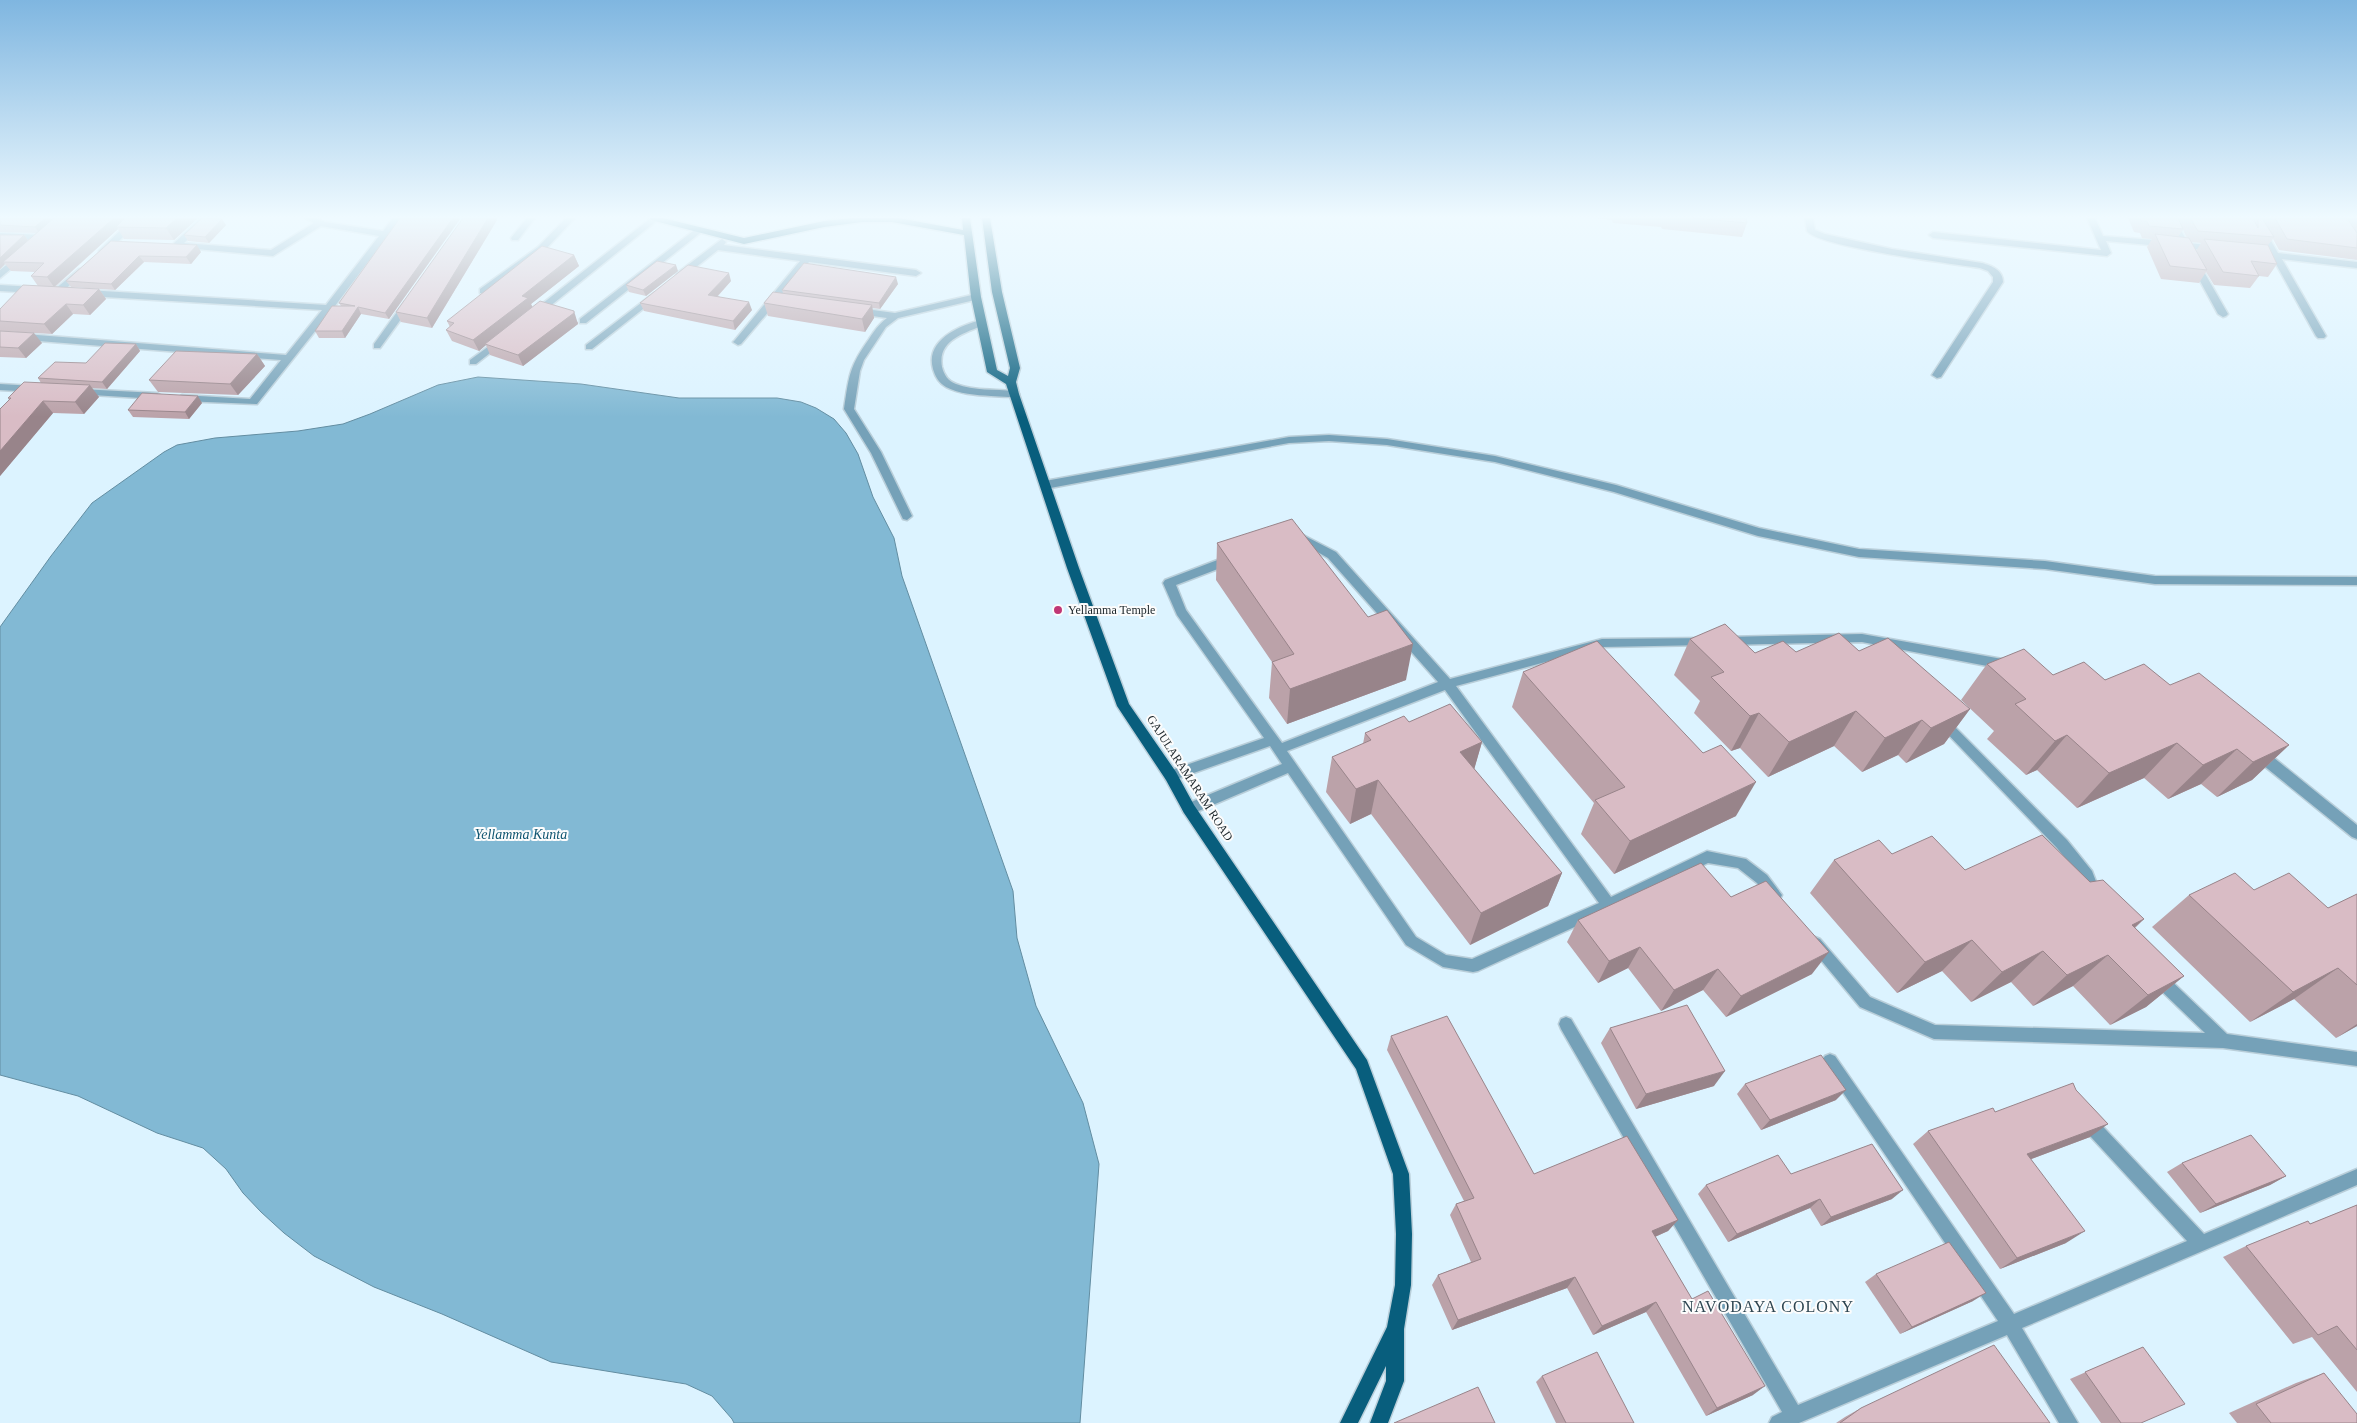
<svg xmlns="http://www.w3.org/2000/svg" width="2357" height="1423" font-family="Georgia,serif">
<rect width="100%" height="100%" fill="#dcf3ff"/>
<!-- water -->
<path fill="#82b9d4" stroke="#638da1" d="M478 377 581 384 679 398H777L801 402 816 408 834 419 846 433 858 454 873 497 894 538 902 576 1013 891 1017 938 1036 1006 1083 1103 1099 1164 1080 1423H734L732 1419 712 1396 686 1384 551 1362 442 1314 374 1287 314 1256 284 1233 261 1212 243 1193 226 1169 203 1148 157 1133 78 1096 0 1075V627L51 556 92 503 164 452 177 445 215 438 298 431 343 424 370 414 438 385Z"/>
<g fill="none" stroke-linecap="round" stroke-linejoin="round">
<!-- minor casing -->
<g stroke="#b9ced9" stroke-width="3">
<g id="minor">
<path d="M133 218H142L105 255H99V251Z"/>
<path d="M201 218H210L184 243 271 250 314 223 305 218H316L325 222 383 231 393 218H401L332 310 257 404 182 401 177 398 182 395 250 399 281 360 0 338V332L286 355 322 310 87 296 82 293 87 290 326 305 379 236 321 226 273 256 174 247V243Z"/>
<path d="M527 218H535L518 240H512L511 238Z"/>
<path d="M566 218H575L544 251 486 293H480V289L538 247Z"/>
<path d="M651 218 659 219 539 315H533V311Z"/>
<path d="M1805 218H1813L1815 230 1825 234 1892 249 1982 263C1992 266 2003 270 2003 282L1941 377 1937 378 1932 375 1993 282V277L1988 271 1980 268C1954 264 1818 247 1807 231Z"/>
<path d="M2087 218H2095L2103 236 2179 242 2166 218H2174L2188 243 2218 246V250L2215 251 2191 249 2228 314 2226 316 2223 317 2218 314 2182 248 2106 241 2111 253 2107 256 1933 238 1929 235 1933 232 2101 250Z"/>
<path d="M2250 218H2258L2278 253 2357 262V268L2282 259 2326 336 2324 338H2318L2316 336 2272 257 2257 256 2253 253 2257 250 2269 252Z"/>
<path d="M697 228 704 230 586 323H580V319Z"/>
<path d="M0 233 42 235 46 238 42 241 0 239Z"/>
<path d="M722 239 726 242 724 245 916 270 921 273 916 276 809 262 780 298 784 299V303H776L741 344 738 345 733 342 735 340 800 261 718 250 682 278H676V274Z"/>
<path d="M20 254 23 255V259L0 278V270Z"/>
<path d="M79 269 82 270V274L60 294H54V290Z"/>
<path d="M0 285 35 287 40 290 35 293 0 291Z"/>
<path d="M654 293 657 294V298L592 349H586V345Z"/>
<path d="M976 294 979 295V299L898 318 886 327 864 360 860 371 854 409 881 452 912 516 907 520 903 519 871 453 844 409C849 376 849 367 869 339 874 331 879 324 887 318L858 314 853 311 858 308 895 313Z"/>
<path d="M407 301 412 304 380 348H374V344L404 302Z"/>
<path d="M981 320 984 321V325C965 333 937 340 942 367 944 375 948 381 956 384 974 391 995 389 1014 391L1019 394 1018 396C1009 398 999 396 991 396 976 395 959 394 946 387 939 383 935 376 933 369 925 340 959 326 981 320Z"/>
<path d="M500 338 505 341 503 343 476 364H470V360Z"/>
<path d="M0 384 35 386 40 389 35 392 0 390Z"/>
<path d="M80 389 157 393 162 396 157 399 76 394 75 392Z"/>
<path d="M1329 435 1387 439 1495 456 1616 485 1759 528 1859 549 2045 561 2155 576 2357 577V585L2155 584 2045 569 1859 557 1758 536 1614 492 1495 462 1387 445 1329 441 1289 443 1045 489 1040 485 1045 481 1289 437Z"/>
<path d="M1303 535 1336 552 1450 679 1602 639 1710 638 1712 641 1710 644 1706 645 1602 647 1456 686 1611 897 1707 851 1746 859 1767 875 1782 895 1780 899 1775 901 1770 899 1757 883 1738 868 1708 863 1614 909 1478 971 1473 972 1443 967 1406 945 1288 773 1194 813 1189 814 1184 813 1182 809 1184 805 1282 764 1270 746 1171 781 1166 780 1165 776 1166 772 1264 738 1177 615 1163 583 1165 580 1228 556H1236L1238 559 1236 562 1176 585 1186 610 1282 743 1438 682 1328 558 1302 543 1292 544 1290 541 1292 538ZM1445 690 1599 903 1472 959 1446 955 1416 937 1287 751Z"/>
<path d="M1862 634 2008 660 2014 665 2008 670 1862 642 1726 645 1720 641 1726 637Z"/>
<path d="M1942 716 1946 718 2067 840 2092 871 2102 897 2100 901 2095 903 2090 901 2081 878 2057 848 1938 724 1936 721 1938 718Z"/>
<path d="M2258 748 2263 749 2357 825V839L2352 837 2253 757 2252 753 2253 749Z"/>
<path d="M1815 937 1820 939 1870 997 1935 1025 2205 1033 2152 982 2150 977 2152 972 2157 970 2162 972 2227 1034 2357 1052V1066L2223 1048 1934 1039 1860 1007 1810 947 1808 943 1810 939Z"/>
<path d="M1566 1017 1571 1019 1798 1405 1998 1321 1825 1066 1822 1061 1825 1056 1830 1054 1835 1056 2014 1314 2187 1241 2079 1124 2077 1119 2079 1114 2085 1111 2091 1114 2204 1234 2357 1169V1185L2022 1328 2078 1423H2059L2007 1335 1799 1423H1769L1772 1417 1782 1412 1561 1029 1559 1024 1561 1019Z"/>
</g>
</g>
<!-- major casing -->
<g stroke="#b9ced9" stroke-width="3">
<path id="major" d="M650 218H663L744 238 824 221 852 218H899L963 230 962 218H970L981 297 997 370 1008 376 1010 368 992 292 982 218H990L1002 292 1020 368 1016 382 1019 394 1079 568 1129 704 1176 772 1194 805 1367 1060 1409 1174 1412 1234 1411 1285 1404 1329V1381L1388 1423H1370L1386 1381V1366L1358 1423H1340L1387 1327 1395 1285 1396 1234 1393 1174 1356 1069 1184 813 1166 780 1117 706 1067 568 1006 384 987 372 971 297 964 235 892 222H862L824 227 744 244 651 220Z"/>
</g>
<!-- minor -->
<use href="#minor" fill="#75a1b8" fill-rule="evenodd"/>
<!-- major -->
<use href="#major" fill="#085e7d" fill-rule="evenodd"/>
</g>
<!-- wall -->
<g fill="#bba2a9" fill-rule="evenodd">
<path d="M0 218 52 220 54 218H198L174 240 124 239 118 229 55 287 99 289 106 299 90 315 73 314 52 334 0 331 42 343 26 358 0 357V309L38 286 31 276 35 272 11 271 5 264 0 269V235H24L28 240 37 233 0 232Z"/>
<path d="M400 218H459L460 219 389 319 361 314 345 338H319L315 331 341 306 339 303Z"/>
<path d="M1596 218H1746L1747 223 1742 237 1662 229 1661 227 1613 223 1612 220Z"/>
<path d="M2128 218H2253V219L2254 218H2357V260L2279 250 2273 239 2268 245 2277 264 2268 277 2259 276 2250 288 2214 285 2206 272 2199 283 2161 279 2147 247 2152 239 2142 238 2140 233 2134 232ZM2183 230 2187 238 2178 237ZM2192 242 2201 243 2196 251Z"/>
<path d="M497 220 432 328 401 322 396 312Z"/>
<path d="M226 225 209 243 188 241 184 235Z"/>
<path d="M111 241 201 252 191 264 144 262 115 290 71 287 66 281Z"/>
<path d="M574 255 579 266 531 304 532 307 578 322V324L523 366 490 355 486 345 479 351 452 341 446 330 450 327 447 321Z"/>
<path d="M678 271 646 296 629 292 626 285Z"/>
<path d="M731 281 718 296 752 310 735 330 644 311 640 303Z"/>
<path d="M898 284 880 309 872 308 874 318 865 332 768 316 764 303 783 293 782 290Z"/>
<path d="M136 344 140 351 107 389 91 388 99 397 84 414 53 413 0 476V409L9 400 8 398 41 383 38 378 86 363Z"/>
<path d="M257 354 265 366 238 395 158 392 149 380Z"/>
<path d="M202 403 189 419 133 417 128 410Z"/>
<path d="M1217 543 1406 680 1287 724 1269 698 1272 662 1216 580Z"/>
<path d="M1690 639 1755 653 1859 651 1970 709 1944 744 1906 763 1898 755 1862 772 1834 746 1768 777 1740 748 1731 751 1694 713 1700 701 1674 675Z"/>
<path d="M1987 664 2053 675 2170 685 2289 745 2252 780 2217 797 2201 784 2168 799 2144 778 2077 808 2037 770 2026 775 1987 739 1994 731 1961 700Z"/>
<path d="M1523 672 1736 816 1614 874 1581 834 1594 803 1512 707Z"/>
<path d="M1409 722 1482 742 1474 769 1562 873 1548 906 1470 945 1371 814 1350 824 1326 792 1332 757 1363 744 1365 733Z"/>
<path d="M1892 854 1965 870 2090 882 2144 919 2135 928 2184 976 2146 1007 2110 1025 2073 986 2033 1006 2011 982 1971 1002 1942 971 1897 993 1810 893 1834 860Z"/>
<path d="M2254 890 2328 908 2357 894V1026L2336 1038 2294 999 2250 1022 2152 927 2189 895Z"/>
<path d="M1731 897 1812 974 1726 1017 1703 990 1661 1011 1628 968 1598 983 1567 942 1578 920Z"/>
<path d="M1610 1028 1714 1086 1636 1109 1601 1043Z"/>
<path d="M1391 1036 1534 1174 1678 1220 1668 1231 1655 1237 1692 1299 1753 1395 1706 1416 1646 1312 1593 1335 1567 1288 1452 1330 1432 1285 1438 1275 1471 1262 1450 1215 1456 1204 1464 1201 1387 1050Z"/>
<path d="M1745 1084 1836 1100 1761 1130 1737 1094Z"/>
<path d="M1995 1112 2090 1137 2031 1159 2066 1243 2000 1269 1913 1144 1928 1131Z"/>
<path d="M2182 1163 2286 1176 2270 1185 2200 1213 2167 1172Z"/>
<path d="M1791 1174 1892 1199 1821 1226 1810 1208 1728 1242 1698 1194 1706 1185Z"/>
<path d="M2357 1205V1392L2312 1337 2293 1344 2223 1257 2246 1246 2310 1224Z"/>
<path d="M1876 1274 1973 1301 1900 1334 1865 1282Z"/>
<path d="M2143 1347 2141 1423H2101L2070 1379Z"/>
<path d="M2324 1373 2357 1423H2237L2229 1413 2296 1383Z"/>
<path d="M1542 1376 1634 1423H1556L1536 1382Z"/>
<path d="M1861 1408 2050 1423H1836L1845 1417Z"/>
</g>
<!-- shaded-wall -->
<g fill="#98848a">
<path d="M45 218H51L53 221 39 233 35 227Z"/>
<path d="M114 218H131L116 227 118 229 54 287 47 277Z"/>
<path d="M177 218H198L174 240 166 228Z"/>
<path d="M453 218H459L460 219 389 319 385 313Z"/>
<path d="M488 218H496L497 220 432 328 427 318Z"/>
<path d="M222 219 226 225 209 243 205 237Z"/>
<path d="M24 235 29 242 3 262 5 264 0 269V258Z"/>
<path d="M197 245 201 252 191 264 186 257Z"/>
<path d="M574 255 579 266 531 304 533 308 485 344 486 345 479 351 473 340 522 296Z"/>
<path d="M139 256 144 262 115 290 111 284Z"/>
<path d="M676 265 678 271 646 296 643 290Z"/>
<path d="M729 273 731 281 711 303 708 295Z"/>
<path d="M896 277 898 284 880 309 879 303Z"/>
<path d="M99 289 106 299 90 315 83 305Z"/>
<path d="M749 302 752 310 735 330 733 321Z"/>
<path d="M66 304 73 314 52 334 44 324Z"/>
<path d="M872 305 874 318 865 332 862 319Z"/>
<path d="M358 307 361 314 345 338 342 331Z"/>
<path d="M574 311 578 324 523 366 518 355Z"/>
<path d="M34 333 42 343 26 358 18 348Z"/>
<path d="M136 344 140 351 107 389 102 382Z"/>
<path d="M257 354 265 366 238 395 230 384Z"/>
<path d="M90 385 99 397 84 414 75 402Z"/>
<path d="M198 396 202 403 189 419 185 412Z"/>
<path d="M43 401 53 413 0 476V451Z"/>
<path d="M1413 644 1406 680 1287 724 1290 689Z"/>
<path d="M1970 709 1944 744 1906 763 1931 728Z"/>
<path d="M1856 711 1834 746 1768 777 1789 742Z"/>
<path d="M1759 713 1740 748 1731 751 1750 716Z"/>
<path d="M1922 720 1898 755 1862 772 1885 738Z"/>
<path d="M2067 735 2037 770 2026 775 2055 741Z"/>
<path d="M1482 742 1472 777 1460 752Z"/>
<path d="M2177 743 2144 778 2077 808 2109 773Z"/>
<path d="M2289 745 2252 780 2217 797 2253 762Z"/>
<path d="M2237 749 2201 784 2168 799 2203 765Z"/>
<path d="M1378 780 1371 814 1350 824 1356 789Z"/>
<path d="M1756 782 1736 816 1614 874 1630 841Z"/>
<path d="M1562 873 1548 906 1470 945 1481 913Z"/>
<path d="M2144 919 2108 951 2132 925Z"/>
<path d="M1972 940 1942 971 1897 993 1925 962Z"/>
<path d="M1640 947 1628 968 1598 983 1609 961Z"/>
<path d="M2043 951 2011 982 1971 1002 2002 972Z"/>
<path d="M1829 952 1812 974 1726 1017 1741 996Z"/>
<path d="M2108 955 2073 986 2033 1006 2067 975Z"/>
<path d="M2338 968 2294 999 2250 1022 2293 992Z"/>
<path d="M1718 969 1703 990 1661 1011 1674 990Z"/>
<path d="M2184 976 2146 1007 2110 1025 2148 995Z"/>
<path d="M2357 1024V1026L2336 1038Z"/>
<path d="M1725 1071 1714 1086 1636 1109 1646 1094Z"/>
<path d="M1846 1090 1836 1100 1761 1130 1770 1120Z"/>
<path d="M2108 1124 2090 1137 2010 1167 2027 1154Z"/>
<path d="M2286 1176 2270 1185 2200 1213 2216 1204Z"/>
<path d="M1903 1190 1892 1199 1821 1226 1831 1217Z"/>
<path d="M1820 1199 1810 1208 1728 1242 1737 1234Z"/>
<path d="M1678 1220 1668 1231 1643 1242 1652 1231Z"/>
<path d="M2085 1231 2066 1243 2000 1269 2017 1258Z"/>
<path d="M1575 1277 1567 1288 1452 1330 1458 1320Z"/>
<path d="M1986 1293 1973 1301 1900 1334 1912 1327Z"/>
<path d="M1656 1302 1646 1312 1593 1335 1602 1326Z"/>
<path d="M1765 1386 1753 1395 1706 1416 1717 1408Z"/>
</g>
<!-- building -->
<g fill="#d9bcc5" stroke="#98848a">
<path d="M0 218H45L35 227 0 225Z"/>
<path d="M54 218H114L47 277 31 276 44 263 3 262Z"/>
<path d="M125 218H177L166 228 116 227Z"/>
<path d="M202 218 222 219 205 237 184 235Z"/>
<path d="M400 218H453L385 313 358 307 342 331H315L332 306H355L339 303Z"/>
<path d="M463 218H488L427 318 396 312Z"/>
<path d="M1693 218H1746L1747 223Z"/>
<path d="M2140 218H2178L2183 229 2149 226 2147 221H2141Z"/>
<path d="M2190 218H2253L2258 228V218H2262L2274 237 2198 231Z"/>
<path d="M2275 218H2347L2357 233V248L2287 239Z"/>
<path d="M2155 234 2189 238 2207 270 2170 266Z"/>
<path d="M0 235H24L0 258Z"/>
<path d="M2204 239 2268 245 2277 264 2251 261 2259 276 2223 272Z"/>
<path d="M111 241 197 245 186 257 139 256 111 284 66 281Z"/>
<path d="M542 246 574 255 522 296 528 298 473 340 446 330 454 323 447 321Z"/>
<path d="M657 261 676 265 643 290 626 285Z"/>
<path d="M804 263 896 277 879 303 782 290Z"/>
<path d="M688 265 729 273 708 295 749 302 733 321 640 303Z"/>
<path d="M23 285 99 289 83 305 66 304 44 324 0 321V309Z"/>
<path d="M773 292 872 305 862 319 764 303Z"/>
<path d="M540 301 574 311V313L518 355 485 344Z"/>
<path d="M0 331 34 333 18 348 0 347Z"/>
<path d="M105 343 136 344 102 382 38 378 55 362 86 363Z"/>
<path d="M176 351 257 354 230 384 149 380Z"/>
<path d="M24 382 90 385 75 402 43 401 0 451V409L11 398H8Z"/>
<path d="M142 393 198 396 185 412 128 410Z"/>
<path d="M1292 519 1368 617 1387 610 1413 644 1290 689 1272 662 1294 654 1217 543Z"/>
<path d="M1725 624 1755 653 1783 641 1796 652 1839 633 1859 651 1888 638 1970 709 1931 728 1922 720 1885 738 1856 711 1789 742 1759 713 1750 716 1711 677 1724 672 1690 639Z"/>
<path d="M1597 641 1703 753 1721 745 1756 782 1630 841 1595 800 1625 787 1523 672Z"/>
<path d="M2024 649 2053 675 2084 662 2105 680 2144 664 2170 685 2199 673 2289 745 2253 762 2237 749 2203 765 2177 743 2109 773 2067 735 2055 741 2015 704 2026 699 1987 664Z"/>
<path d="M1450 704 1482 742 1460 752 1562 873 1481 913 1378 780 1356 789 1332 757 1371 740 1365 733 1404 716 1409 722Z"/>
<path d="M2042 835 2090 882 2103 880 2144 919 2132 925 2184 976 2148 995 2108 955 2067 975 2043 951 2002 972 1972 940 1925 962 1834 860 1879 840 1892 854 1932 836 1965 870Z"/>
<path d="M1701 863 1731 897 1766 881 1829 952 1741 996 1718 969 1674 990 1640 947 1609 961 1578 920Z"/>
<path d="M2235 873 2254 890 2289 873 2328 908 2357 894V985L2338 968 2293 992 2189 895Z"/>
<path d="M1687 1005 1725 1071 1646 1094 1610 1028Z"/>
<path d="M1447 1016 1534 1174 1627 1136 1678 1220 1652 1231 1692 1299 1708 1291 1765 1386 1717 1408 1656 1302 1602 1326 1575 1277 1458 1320 1438 1275 1481 1259 1456 1204 1474 1198 1391 1036Z"/>
<path d="M1821 1055 1846 1090 1770 1120 1745 1084Z"/>
<path d="M2073 1083 2076 1090 2108 1124 2027 1154 2085 1231 2017 1258 1928 1131 1993 1108 1995 1112Z"/>
<path d="M2251 1135 2286 1176 2216 1204 2182 1163Z"/>
<path d="M1872 1144 1903 1190 1831 1217 1820 1199 1737 1234 1706 1185 1778 1155 1791 1174Z"/>
<path d="M2357 1205V1350L2337 1326 2318 1335 2246 1246 2308 1221 2310 1224Z"/>
<path d="M1949 1242 1986 1293 1912 1327 1876 1274Z"/>
<path d="M1994 1345 2050 1423H1840L1861 1408Z"/>
<path d="M2143 1347 2185 1404 2141 1423H2121L2085 1372Z"/>
<path d="M1597 1352 1634 1423H1566L1542 1376Z"/>
<path d="M2324 1373 2357 1414V1423H2271L2256 1404Z"/>
<path d="M1478 1387 1495 1423H1394Z"/>
</g>
<!-- sky -->
<linearGradient id="sky" x2="0" y2="1"><stop stop-color="#7fb6e0"/><stop offset="0.52" stop-color="#effaff"/><stop offset="1" stop-color="#effaff" stop-opacity="0"/></linearGradient>
<rect width="2357" height="417" fill="url(#sky)"/>
<!-- markers -->
<circle fill="#c03775" stroke="#fcfcfc" stroke-width="2" cx="1058" cy="610" r="5"/>
<g text-anchor="middle" stroke-width="4" stroke-linejoin="round" paint-order="stroke">
<!-- poi labels -->
<g font-size="12" fill="#1b252a" stroke="#fcfcfc" text-anchor="start">
<text x="1068" y="614">Yellamma Temple</text>
</g>
<!-- street labels -->
<g font-size="12" fill="#1b252a" stroke="#fcfcfc">
<text transform="translate(1190 778) rotate(57)" y="4">GAJULARAMARAM ROAD</text>
</g>
<!-- water labels -->
<g font-size="14" font-style="italic" fill="#0f5571" stroke="#fcfcfc">
<text x="521" y="839">Yellamma Kunta</text>
</g>
<!-- near-neighbourhood labels -->
<g font-size="16" letter-spacing="1" fill="#2d4551" stroke="#fcfcfc">
<text x="1768" y="1312">NAVODAYA COLONY</text>
</g>
</g>
</svg>
